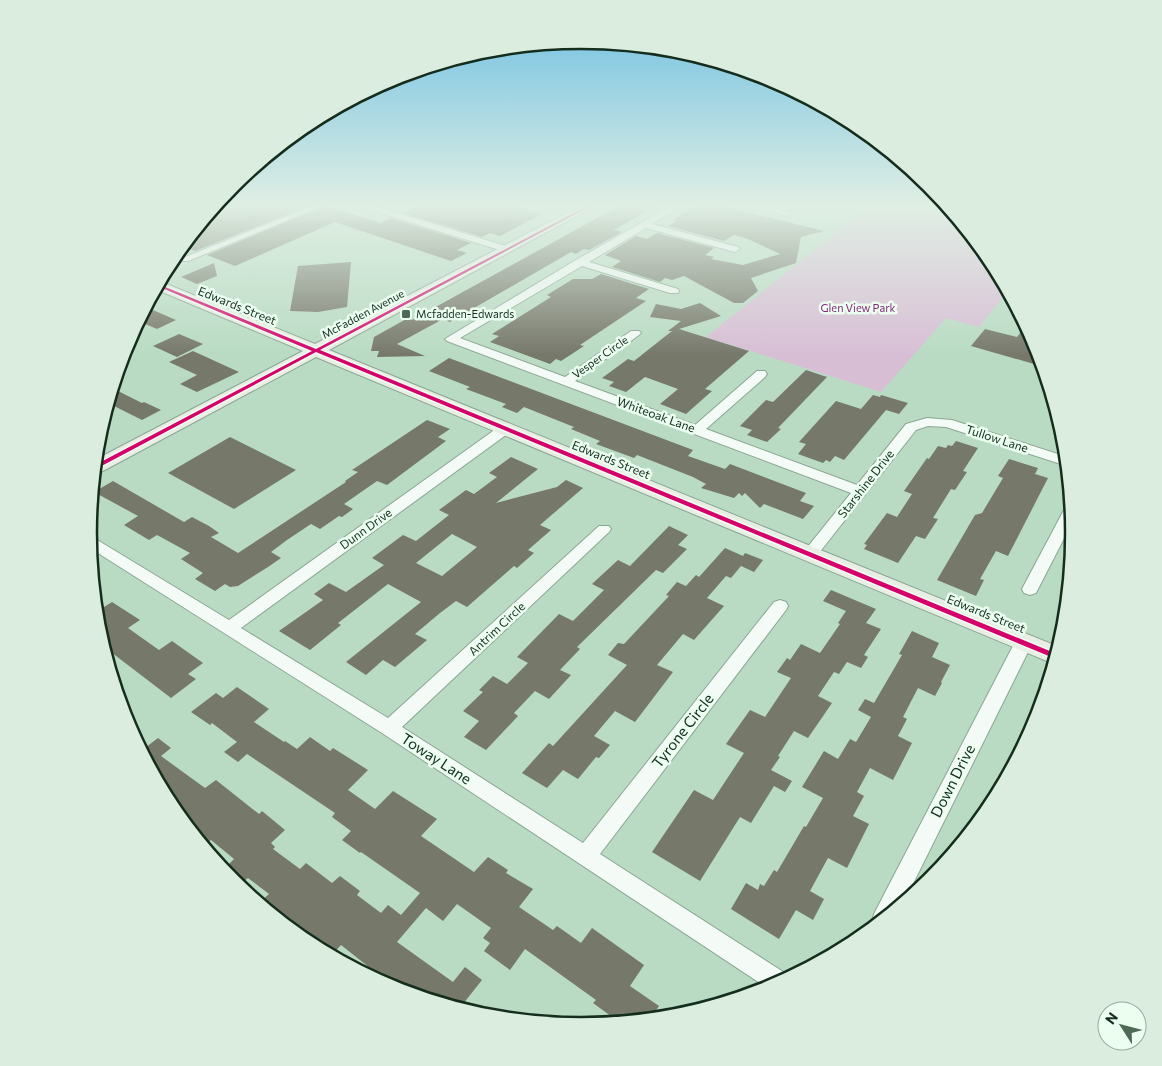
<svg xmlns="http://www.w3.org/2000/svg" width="1162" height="1066" font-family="Commissioner,sans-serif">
<rect width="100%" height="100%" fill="#b9dbc3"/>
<!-- green -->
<path fill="#d8bed5" d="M869 206H947L991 259 1008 291 979 327 946 318 881 392 706 337Z"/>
<!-- building -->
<g fill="#76786a" fill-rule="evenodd">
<path d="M215 206H308L195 251 182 246Z"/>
<path d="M325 206 381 223 391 218 471 243 457 250 467 253 451 261 335 222 235 266 207 255Z"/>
<path d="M419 206H514L542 214 500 236 490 233 482 237 403 213Z"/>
<path d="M619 206H656L614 230 622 232 589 250 584 249 576 254 571 252 450 322 443 319 397 344 425 356 377 357 379 351H371L374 337 408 318 412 320Z"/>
<path d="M696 206H722L824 231 801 237 796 263 751 278 758 291 743 303H734L684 276 672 280 665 278 660 282 612 267 621 261 605 255 636 236 647 239 657 233 714 248 705 255 714 257 711 259 743 265 780 254 748 239 734 235 724 241 668 226 677 221 673 220Z"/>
<path d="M351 262 347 307 318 312 290 311 298 266Z"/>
<path d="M214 263 217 276 197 284 181 277Z"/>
<path d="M601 274 649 289 636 298 646 301 580 345 584 346 561 361 556 359 550 364 490 342 499 336 492 334 551 297 547 295 573 279H592Z"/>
<path d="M700 303 721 316 679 329 749 351 705 389 712 391 686 414 660 404 678 389 645 377 626 392 609 386 614 382 602 378 628 359 634 361 672 331H668L681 321 650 317 656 304 681 309Z"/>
<path d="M146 307 176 320 157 329 138 321Z"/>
<path d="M1026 325 1040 355 1034 364 971 346 985 329 1017 337Z"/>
<path d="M179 334 203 344 177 357 153 346Z"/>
<path d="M193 351 239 372 197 392 180 384 197 375 169 362Z"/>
<path d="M449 358 693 450 688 456 725 469 730 464 806 493 800 501 814 506 803 519 764 504 760 508 745 493 742 496 739 493 734 498 701 488 706 484 693 477 637 455 634 458 596 444 600 441 571 429 574 427 524 407 517 413 502 407 506 404 466 389 470 387 429 371Z"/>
<path d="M806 370 827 377 778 428 781 429 767 442 747 435 752 430 740 426 766 400 773 402Z"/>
<path d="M112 388 142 403 144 402 161 410 142 420 108 403Z"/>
<path d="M873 395 880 397 881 395 908 403 899 414 886 410 844 460 835 456 830 462 826 460 823 463 798 454 806 444 799 442 836 401 861 409Z"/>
<path d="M427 420 450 429 438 437 446 441 387 485 377 481 344 504 353 509 342 517 339 516 320 529 311 524 287 540 271 552 281 558 268 567 238 586 230 587 225 584 215 591 195 579 203 573 181 559 190 553 157 535 149 540 124 525 138 516 94 492 113 481 184 522 192 517 209 526 219 533 211 537 238 553 346 482 345 481 358 472 352 470Z"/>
<path d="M230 437 296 470 234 509 168 473Z"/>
<path d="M956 441 978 448 963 471 967 472 955 490 951 489 933 518 938 519 925 539 916 536 898 563 864 549 867 545 864 544 887 513 897 517 912 494 904 491 927 458 929 459 938 446 946 448 948 445 952 446Z"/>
<path d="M511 457 538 469 496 503 557 487 566 480 583 488 540 525 551 530 528 550 534 553 517 568 514 566 467 607 456 601 440 613 415 634 427 640 395 667 383 660 366 675 346 662 421 602 388 584 338 623 341 625 310 650 279 631 323 600 314 594 329 583 346 592 384 565 372 558 403 535 416 541 449 515 439 510 466 490 474 494 497 477 489 473ZM452 534 477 547 442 576 416 563Z"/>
<path d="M1009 459 1038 468 1035 474 1048 478 1008 556 996 551 980 579 984 580 976 596 937 580 975 515 982 513 1003 478 998 476Z"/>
<path d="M669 526 688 535 678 545 687 549 663 573 656 570 577 647 580 649 560 670 571 675 549 699 535 691 514 713 518 716 486 750 464 737 479 721 463 711 483 692 479 690 493 676 507 684 528 663 517 657 559 614 573 621 604 590 592 584 618 560 630 566Z"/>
<path d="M725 548 743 556 745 553 763 560 754 572 741 566 731 578 726 576 707 598 724 606 694 640 683 634 657 665 673 672 635 722 615 711 594 736 610 745 599 758 596 757 578 779 563 770 547 788 522 773 549 743 553 746 627 665 608 655 618 643 624 644 669 596 666 595 677 582 686 586 696 575 699 577Z"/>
<path d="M831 590 876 609 866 623 881 629 864 655 868 657 861 668 847 662 839 674 834 672 818 696 832 703 808 738 794 731 778 756 780 757 771 770 792 781 785 792 774 786 751 823 740 817 700 881 652 852 694 790 713 800 744 753 726 744 750 710 765 717 791 678 777 672 787 658 790 660 801 644 820 653 840 624 838 623 846 611 823 601Z"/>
<path d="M112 602 140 620 128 628 159 650 172 641 203 663 188 674 196 679 171 698 103 646 97 629 96 612Z"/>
<path d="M912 631 939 643 932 657 950 665 941 682 942 683 935 696 918 688 903 717 907 719 898 736 912 743 893 780 870 768 857 792 864 796 853 816 869 824 847 868 828 858 810 891 824 899 813 920 796 910 779 939 731 909 746 883 758 890 760 884 764 886 774 870 777 872 804 826 806 827 823 798 802 787 824 751 838 759 850 739 856 742 871 717 858 710 865 699 874 703 902 655 899 654Z"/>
<path d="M237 687 269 709 254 722 284 742 285 741 297 749 310 737 330 751 333 748 368 770 348 790 375 809 393 791 437 819 421 836 474 872 488 857 508 870 506 873 533 889 519 907 553 930 557 926 581 943 592 928 644 965 630 986 659 1006 650 1019 619 1022 593 1003 596 1000 525 949 510 970 484 951 490 943 483 938 491 928 457 904 443 921 426 908 397 942 453 982 465 967 482 980 459 1009 392 988 365 974 370 968 341 945 332 955 307 935 303 940 259 903 269 894 248 878 238 886 232 881 223 870 234 859 211 840 203 846 171 807 141 751 158 738 171 748 161 756 205 788 216 780 259 814 262 811 285 830 271 843 275 847 273 849 300 869 306 863 332 883 340 876 360 891 357 895 381 913 388 905 401 915 420 893 361 852 360 853 342 840 351 831 332 817 335 813 247 754 238 762 224 752 237 742 212 723 210 725 191 712 216 693 223 698Z"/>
</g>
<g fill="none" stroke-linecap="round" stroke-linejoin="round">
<!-- street casing -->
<g stroke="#8ba693" stroke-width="2">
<g id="street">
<path d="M312 206H323L188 261H182L180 259Z"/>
<path d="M363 206H375L509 247 511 249 509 251H503L364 208Z"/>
<path d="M671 206H681L652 224 738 247 740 249 735 252 646 228 589 262 678 289 679 291 678 293H670L582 266 460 338 565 377 631 331H639L641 333 639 335 575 381 695 425 757 371H765L767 374 765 377 706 429 857 485 906 424 927 418 952 420 1067 457V466L946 427 928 426 916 430 815 558H805L802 554 851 493 447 341 445 339 576 260Z"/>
<path d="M755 206H769L792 213 788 216 756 208Z"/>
<path d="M505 425 510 426 512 429 510 432 241 628 388 718 599 526H609L611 529 609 532 402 727 583 843 774 602 780 600 786 602 788 606 786 610 600 854 788 975 790 978 769 989 382 733 90 548 89 536 94 538 229 620 500 426Z"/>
<path d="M1071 504 1073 521 1038 589 1036 593 1030 595 1024 593 1022 589 1065 508Z"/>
<path d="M1024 636 1030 638 1033 642 903 904 875 927 872 920 875 912 1015 642 1018 638Z"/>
</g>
</g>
<!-- secondary casing -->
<g stroke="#8ba693" stroke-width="2">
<path id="secondary" d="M580 206H595L329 350 1059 647 1054 664 316 357 101 472 94 474 95 460 303 351 155 289 159 281 315 344Z"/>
</g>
<!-- street -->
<use href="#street" fill="#f4faf6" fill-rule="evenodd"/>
<!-- secondary -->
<use href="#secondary" fill="#e9eee5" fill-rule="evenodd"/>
<!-- cycleway casing -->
<g stroke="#ecfef0" stroke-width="3">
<path id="cycleway" d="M587 206H591L320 350 1057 654 1056 659 316 352 94 470 95 465 312 351 157 286 158 284 316 349Z"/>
</g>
<!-- cycleway -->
<use href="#cycleway" fill="#d6006c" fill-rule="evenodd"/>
</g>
<!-- sky -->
<linearGradient id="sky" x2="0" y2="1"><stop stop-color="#6bbee2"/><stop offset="0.58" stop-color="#e0efe4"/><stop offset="1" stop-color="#e0efe4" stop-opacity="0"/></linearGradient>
<rect width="1162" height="355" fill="url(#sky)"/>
<!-- markers -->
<rect fill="#4e6a56" stroke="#ecfef0" stroke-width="2" x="401" y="309" width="10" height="10" rx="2.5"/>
<g text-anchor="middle" stroke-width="5" stroke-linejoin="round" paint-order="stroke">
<!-- far-park labels -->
<g font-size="11" fill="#852879" stroke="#ecfef0">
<text x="858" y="312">Glen View Park</text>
</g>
<!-- far-street labels -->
<g font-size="11" fill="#142d1c" stroke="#ecfef0">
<text transform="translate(363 314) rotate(-28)" y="4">McFadden Avenue</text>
<text transform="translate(600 357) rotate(-35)" y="4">Vesper Circle</text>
</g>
<!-- far-poi labels -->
<g font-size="11" fill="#142d1c" stroke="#ecfef0" text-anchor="start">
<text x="416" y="318">Mcfadden-Edwards</text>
</g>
<!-- street labels -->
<g font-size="12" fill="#142d1c" stroke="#ecfef0">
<text transform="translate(237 306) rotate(22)" y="4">Edwards Street</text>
<text transform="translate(656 415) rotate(20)" y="4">Whiteoak Lane</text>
<text transform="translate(997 439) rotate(18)" y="4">Tullow Lane</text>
<text transform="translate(611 460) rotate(22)" y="4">Edwards Street</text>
<text transform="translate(866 484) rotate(-52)" y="4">Starshine Drive</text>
<text transform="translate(366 529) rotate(-36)" y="4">Dunn Drive</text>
<text transform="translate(986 614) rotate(22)" y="4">Edwards Street</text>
<text transform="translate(497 629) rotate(-43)" y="4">Antrim Circle</text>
</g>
<!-- near-street labels -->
<g font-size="15" fill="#142d1c" stroke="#ecfef0">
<text transform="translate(683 731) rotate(-52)" y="5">Tyrone Circle</text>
<text transform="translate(436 759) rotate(33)" y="5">Toway Lane</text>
<text transform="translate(953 781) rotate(-63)" y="5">Down Drive</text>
</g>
</g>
<!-- crop -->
<path d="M0 0H1162V1066H0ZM97 533a484 484 0 1 1 968 0a484 484 0 1 1-968 0Z" fill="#dbeddf" fill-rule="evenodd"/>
<path fill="none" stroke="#142d1c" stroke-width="2.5" d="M97 533a484 484 0 1 1 968 0a484 484 0 1 1-968 0Z"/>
<!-- north arrow -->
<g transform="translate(1122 1026) rotate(306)"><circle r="24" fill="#ecfef0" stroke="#96aa9b"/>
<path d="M0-4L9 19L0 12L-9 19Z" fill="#4e6a56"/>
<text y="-8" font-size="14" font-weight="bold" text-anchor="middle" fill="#142d1c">N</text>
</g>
</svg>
